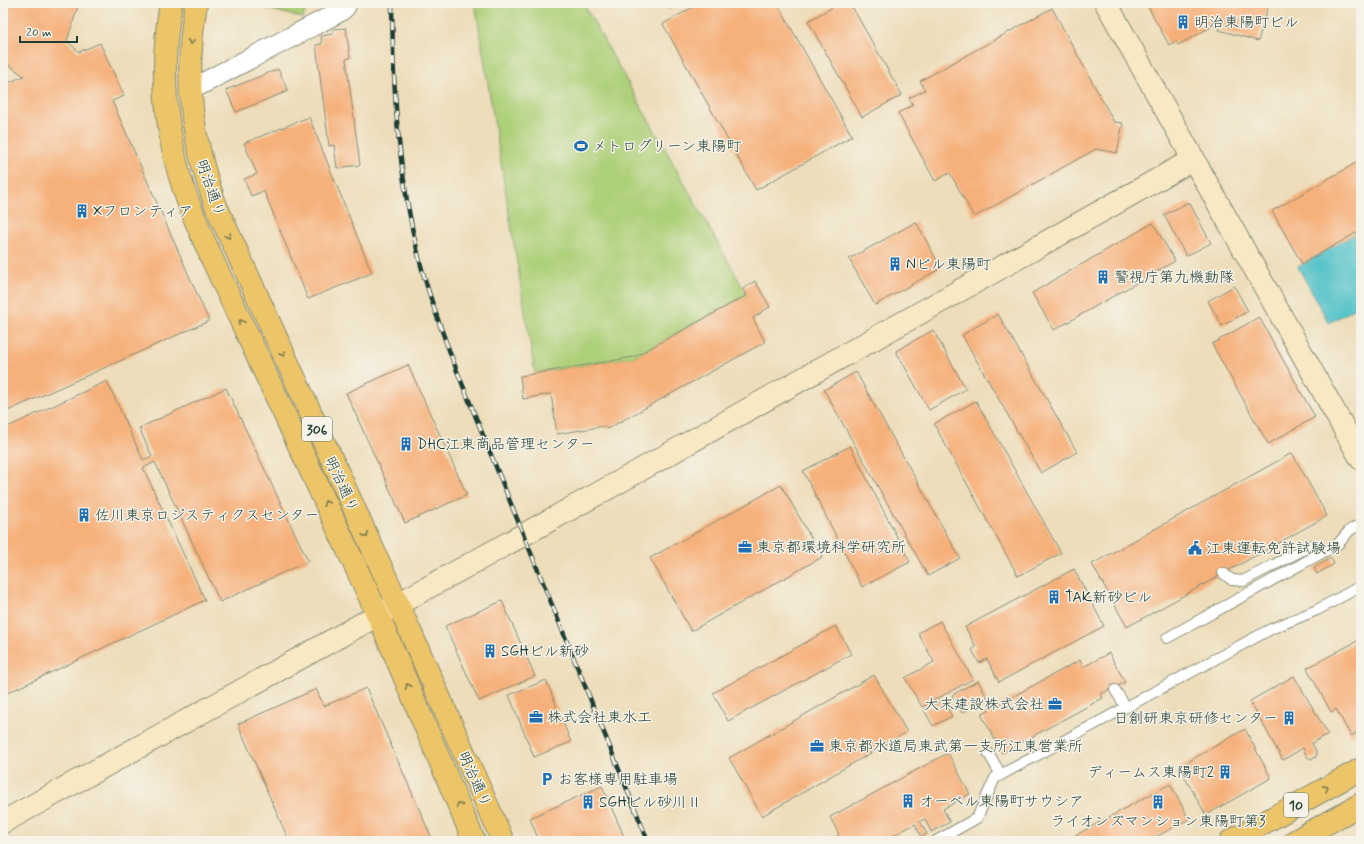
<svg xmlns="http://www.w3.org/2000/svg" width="1364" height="844" font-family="Mynerve,'Klee One',sans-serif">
<rect width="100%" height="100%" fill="#f7f3e8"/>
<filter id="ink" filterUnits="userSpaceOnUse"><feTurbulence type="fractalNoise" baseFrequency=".025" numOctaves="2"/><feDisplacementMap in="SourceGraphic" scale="8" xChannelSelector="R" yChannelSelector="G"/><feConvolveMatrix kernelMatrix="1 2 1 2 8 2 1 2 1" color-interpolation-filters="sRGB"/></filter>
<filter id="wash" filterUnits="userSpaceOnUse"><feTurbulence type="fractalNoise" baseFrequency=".012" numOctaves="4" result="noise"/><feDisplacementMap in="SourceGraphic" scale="16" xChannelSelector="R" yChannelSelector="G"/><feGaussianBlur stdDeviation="0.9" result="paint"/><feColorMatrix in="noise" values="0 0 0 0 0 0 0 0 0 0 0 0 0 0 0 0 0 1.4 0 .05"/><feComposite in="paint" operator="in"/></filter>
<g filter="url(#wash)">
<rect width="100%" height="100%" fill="#edddba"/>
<!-- green -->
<g fill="#add079" stroke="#668656">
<path d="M245 3H307L303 18Z"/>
<path d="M475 3H583L747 295 634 357 535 373Z"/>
</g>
<!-- water -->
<path fill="#55c3c9" stroke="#3a807e" d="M1361 230V305L1329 323 1298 267Z"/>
<g id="blocks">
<!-- building -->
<g fill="#f6b07a">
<path d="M3 3H79L67 41 79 52 100 43 124 96 112 101 209 321 3 413V85L24 76 3 61Z"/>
<path d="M665 3H679L669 9Z"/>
<path d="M700 3H777L852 136 756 190 663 24Z"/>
<path d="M840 3H850L902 95 862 117 808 21Z"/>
<path d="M1146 3H1269L1258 41 1219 30 1222 21 1178 45 1176 41 1169 45Z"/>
<path d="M1052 8 1114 122 1123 123 1117 153 1096 149 974 217 950 173 935 181 898 113 913 105 909 98 925 90 920 81Z"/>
<path d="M346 28 350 58 346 59 360 165 337 168 334 145 329 146 316 45 322 44 321 36 333 34V29Z"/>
<path d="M278 69 288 91 236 112 226 90Z"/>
<path d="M309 117 372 273 308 299 264 191 251 196 244 179 257 174 244 143Z"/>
<path d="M1361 160V230L1302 264 1272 211Z"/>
<path d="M1189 202 1211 243 1186 256 1164 215Z"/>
<path d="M916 222 941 268 875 305 849 259Z"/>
<path d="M1153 223 1175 261 1054 330 1032 293Z"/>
<path d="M755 281 770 307 761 312V313L753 318 765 342 607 429 605 426 557 434 551 394 523 399 520 376 634 357 747 295 743 289Z"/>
<path d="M1234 286 1248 311 1222 326 1208 301Z"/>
<path d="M998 314 1077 452 1041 473 962 335Z"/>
<path d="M1259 317 1315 417 1268 444 1212 344Z"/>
<path d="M933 330 966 389 929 410 896 351Z"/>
<path d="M408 365 467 495 405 523 346 393Z"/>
<path d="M856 372 960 558 928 576 824 390Z"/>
<path d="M107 381 143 460 152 456 139 428 226 388 308 561 220 602 155 462 143 468 205 600 3 695V429Z"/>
<path d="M976 401 1061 553 1018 576 934 424Z"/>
<path d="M850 446 910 562 862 587 803 471Z"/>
<path d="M1292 453 1327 516 1127 627 1092 564Z"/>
<path d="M781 485 822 557 691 631 650 558Z"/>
<path d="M1331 558 1334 564 1317 574 1314 568Z"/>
<path d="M1074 569 1104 626 999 682 987 659 979 663 972 650 976 647 965 627Z"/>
<path d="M502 601 535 676 479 701 445 626Z"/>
<path d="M940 621 973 679 922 707 905 678 934 662 918 633Z"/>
<path d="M836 626 851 654 728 721 713 693Z"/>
<path d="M1361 639V730L1351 736 1336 709 1331 712 1307 668Z"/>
<path d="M1109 653 1125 682 1101 694 1103 698 1002 753 981 714 1080 660 1083 667Z"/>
<path d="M874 675 907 732 762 816 729 758Z"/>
<path d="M1294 676 1328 734 1312 743 1317 753 1316 757 1312 759 1307 757 1303 748 1283 760 1250 701Z"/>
<path d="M546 680 571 742 534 757 509 695Z"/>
<path d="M978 681 988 699 962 713 952 695Z"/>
<path d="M366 688 433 841H289L238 724 316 689 324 706Z"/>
<path d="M943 700 952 716 933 726 924 710Z"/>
<path d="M1245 729 1271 778 1206 815 1179 767Z"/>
<path d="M948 753 970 794 943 809 950 822 931 832 925 819 920 821 927 834 921 837 915 824 883 841H828L839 835 830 817Z"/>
<path d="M1170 784 1189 819 1156 837 1158 841H1065Z"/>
<path d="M602 786 626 841H539L530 818Z"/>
</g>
</g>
</g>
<g filter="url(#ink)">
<use href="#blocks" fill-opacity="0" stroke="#868d77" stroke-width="1"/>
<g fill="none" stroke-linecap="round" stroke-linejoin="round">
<!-- lane casing -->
<g stroke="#868d77" stroke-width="12">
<g id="lane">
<path d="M1223 573 1232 580 1243 581 1312 545 1318 555"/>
<path d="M1167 638 1338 544 1350 530 1361 524"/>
<path d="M1115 690 1126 707"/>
<path d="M989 754 1001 775"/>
<path d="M936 841 977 818 995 778 1271 629 1317 610 1361 586"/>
</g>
</g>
<!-- street casing -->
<g stroke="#868d77" stroke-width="22">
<path id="street" d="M190 90 339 12 345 7 347 3"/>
</g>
<!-- secondary casing -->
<g stroke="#868d77" stroke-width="24">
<g id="secondary">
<path d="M1106 3 1361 459"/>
<path d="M3 822 619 482 1194 159"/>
</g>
</g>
<!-- primary casing -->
<g stroke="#868d77" stroke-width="24">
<g id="primary">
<path d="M171 3C160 65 164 127 183 187 191 212 202 236 213 261L378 615 474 841"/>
<path d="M196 3C184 78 190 135 216 206L398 604 503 841"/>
<path d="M1231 841 1361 769"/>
<path d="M1295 841 1361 804"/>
</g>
</g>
<!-- lane -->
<use href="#lane" stroke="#fff" stroke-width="10"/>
<!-- street -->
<use href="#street" stroke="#fff" stroke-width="20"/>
<!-- secondary -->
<use href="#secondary" stroke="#f8e8c3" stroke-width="22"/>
<!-- primary -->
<use href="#primary" stroke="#edc569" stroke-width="22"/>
<!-- rail casing -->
<g stroke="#1f3d34" stroke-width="4.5">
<path id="rail" d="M392 3C393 90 398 177 420 262 430 299 443 335 457 371L648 841"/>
</g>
<!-- rail -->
<use href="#rail" stroke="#f7f3e8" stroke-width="3" stroke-dasharray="9" stroke-linecap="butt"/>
</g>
<!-- one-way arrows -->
<defs><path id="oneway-chevron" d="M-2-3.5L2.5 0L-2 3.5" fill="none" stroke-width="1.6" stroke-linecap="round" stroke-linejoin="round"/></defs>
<g stroke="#7c7a4c">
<use href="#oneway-chevron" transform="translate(191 42) rotate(94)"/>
<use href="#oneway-chevron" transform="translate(228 236) rotate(66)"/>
<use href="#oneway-chevron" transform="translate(241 322) rotate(-115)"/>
<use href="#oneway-chevron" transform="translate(283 354) rotate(65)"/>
<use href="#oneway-chevron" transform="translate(326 503) rotate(-115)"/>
<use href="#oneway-chevron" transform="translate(366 535) rotate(65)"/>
<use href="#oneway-chevron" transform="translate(408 686) rotate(-113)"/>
<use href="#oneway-chevron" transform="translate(1326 788) rotate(-29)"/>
<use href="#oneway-chevron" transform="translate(459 805) rotate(-113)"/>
</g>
</g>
<!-- icons -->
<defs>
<g id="building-bare" transform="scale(1.08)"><path d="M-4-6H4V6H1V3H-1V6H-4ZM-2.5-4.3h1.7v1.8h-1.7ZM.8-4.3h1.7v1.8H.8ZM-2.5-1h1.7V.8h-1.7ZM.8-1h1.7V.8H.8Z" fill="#1f6fb2" stroke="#f7f3e8" stroke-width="2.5" paint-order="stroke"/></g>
<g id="stadium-bare" transform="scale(1.08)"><path d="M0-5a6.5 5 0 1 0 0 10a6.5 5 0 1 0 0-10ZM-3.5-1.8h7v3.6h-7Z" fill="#1f6fb2" stroke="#f7f3e8" stroke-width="2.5" paint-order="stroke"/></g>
<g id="office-bare" transform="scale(1.08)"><path d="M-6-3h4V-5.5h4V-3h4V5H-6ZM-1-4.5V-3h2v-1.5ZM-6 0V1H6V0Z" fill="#1f6fb2" stroke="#f7f3e8" stroke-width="2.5" paint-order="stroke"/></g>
<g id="civic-bare" transform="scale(1.08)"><path d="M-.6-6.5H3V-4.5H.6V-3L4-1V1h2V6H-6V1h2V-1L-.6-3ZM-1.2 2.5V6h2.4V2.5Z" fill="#1f6fb2" stroke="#f7f3e8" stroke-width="2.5" paint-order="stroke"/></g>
<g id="parking-bare" transform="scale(1.08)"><path d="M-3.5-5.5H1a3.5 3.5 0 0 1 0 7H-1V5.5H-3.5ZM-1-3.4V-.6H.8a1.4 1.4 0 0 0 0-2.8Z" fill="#1f6fb2" stroke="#f7f3e8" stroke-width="2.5" paint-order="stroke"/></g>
</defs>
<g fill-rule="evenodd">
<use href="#building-bare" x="1183" y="22"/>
<use href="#stadium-bare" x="581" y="146"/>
<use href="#building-bare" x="82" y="211"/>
<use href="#building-bare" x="895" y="264"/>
<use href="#building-bare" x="1103" y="277"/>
<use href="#building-bare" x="406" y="444"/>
<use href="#building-bare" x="84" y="515"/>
<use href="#office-bare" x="745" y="547"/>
<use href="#civic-bare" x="1195" y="548"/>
<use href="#building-bare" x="1054" y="597"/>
<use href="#building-bare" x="490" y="651"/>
<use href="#office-bare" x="1055" y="704"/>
<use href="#office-bare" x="536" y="717"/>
<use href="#building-bare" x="1289" y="718"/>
<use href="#office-bare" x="817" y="746"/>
<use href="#building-bare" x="1225" y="772"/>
<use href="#parking-bare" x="547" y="779"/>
<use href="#building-bare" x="908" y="801"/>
<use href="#building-bare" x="588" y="802"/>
<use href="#building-bare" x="1158" y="802"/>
</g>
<g text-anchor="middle" stroke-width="3" stroke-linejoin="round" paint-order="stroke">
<!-- shield labels -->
<g fill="#f7f3e8" stroke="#60746a" stroke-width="1">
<rect x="302" y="417" width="30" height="24" rx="3"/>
<rect x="1284" y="793" width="24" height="24" rx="3"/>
</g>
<g font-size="14" font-weight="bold" fill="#1f3d34">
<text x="317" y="434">306</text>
<text x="1296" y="810">10</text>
</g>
<!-- poi labels -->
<g font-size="15" fill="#1f3d34" stroke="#f7f3e8" text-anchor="start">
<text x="1194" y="27">明治東陽町ビル</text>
<text x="592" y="151">メトログリーン東陽町</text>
<text x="93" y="216">Xフロンティア</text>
<text x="906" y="269">Nビル東陽町</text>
<text x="1114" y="282">警視庁第九機動隊</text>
<text x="417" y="449">DHC江東商品管理センター</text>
<text x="95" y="520">佐川東京ロジスティクスセンター</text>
<text x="756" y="552">東京都環境科学研究所</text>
<text x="1206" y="553">江東運転免許試験場</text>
<text x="1065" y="602">TAK新砂ビル</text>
<text x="501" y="656">SGHビル新砂</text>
<text x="1044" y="709" text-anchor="end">大末建設株式会社</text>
<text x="547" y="722">株式会社東水工</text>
<text x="1278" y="723" text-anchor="end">日創研東京研修センター</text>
<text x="828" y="751">東京都水道局東武第一支所江東営業所</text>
<text x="1214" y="777" text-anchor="end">ディームス東陽町2</text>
<text x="558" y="784">お客様専用駐車場</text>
<text x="919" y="806">オーベル東陽町サウシア</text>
<text x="599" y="807">SGHビル砂川Ⅱ</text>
<text x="1158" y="826" text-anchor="middle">ライオンズマンション東陽町第3</text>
</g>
<!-- street labels -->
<g font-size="15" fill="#1f3d34" stroke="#f7f3e8">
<text transform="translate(211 188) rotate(71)" y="5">明治通り</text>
<text transform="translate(342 484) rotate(65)" y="5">明治通り</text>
<text transform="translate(475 779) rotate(66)" y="5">明治通り</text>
</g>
</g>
<!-- margin -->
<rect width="1364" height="844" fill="none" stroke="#f7f3e8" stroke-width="16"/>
<!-- scale -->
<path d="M20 36v6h57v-6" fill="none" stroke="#1f3d34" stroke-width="2"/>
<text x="26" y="36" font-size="12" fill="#1f3d34" stroke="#f7f3e8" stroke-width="3" paint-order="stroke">20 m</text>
</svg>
